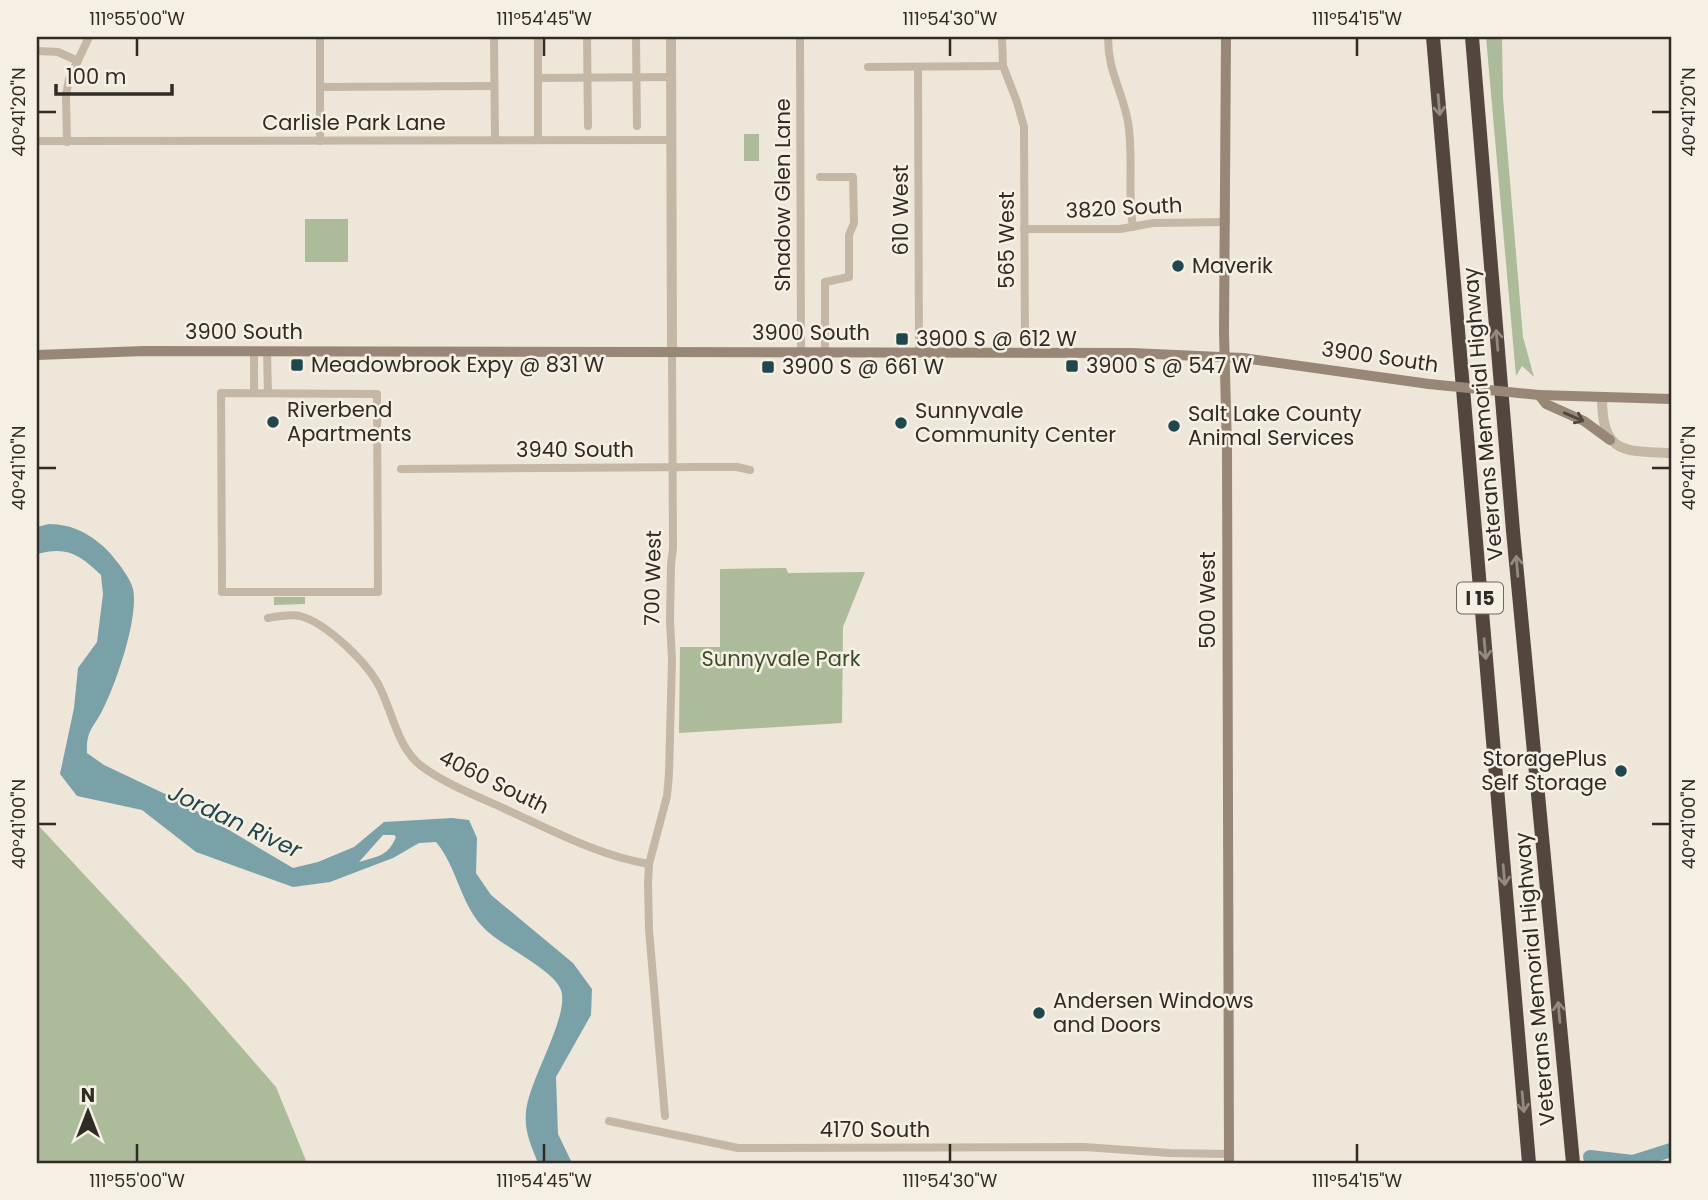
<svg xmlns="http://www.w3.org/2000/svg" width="1708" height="1200" font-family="Poppins,sans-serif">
<rect width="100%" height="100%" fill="#eee6d8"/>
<!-- green -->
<g fill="#acbb9a">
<path d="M1486 37H1502L1503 98 1523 337 1534 377 1522 366 1516 376Z"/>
<rect x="744" y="134" width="15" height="27"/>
<rect x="305" y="219" width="43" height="43"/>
<path d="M786 568 788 573 865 572 843 627 842 723 679 733 680 647H720V569Z"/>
<path d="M305 597V604L274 605V597Z"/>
<path d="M37 824 188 986 276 1087 307 1163H37Z"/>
</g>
<!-- water -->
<path fill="#7aa1a8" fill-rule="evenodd" d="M49 524C73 524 93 535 110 553 118 563 130 577 133 589 139 617 116 684 103 709 94 728 86 729 87 753L104 765 180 801 293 868 318 862 354 847 384 822 452 818 469 820 477 838 476 873 491 895 573 963 592 989 591 1015 556 1077 558 1134 572 1163H538C531 1146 524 1130 526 1112 529 1079 570 1016 561 990 553 968 498 945 482 926 460 902 457 867 436 842L419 843 393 858 330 882 293 887 196 852 142 810 77 796 60 774 74 708 78 668 97 642 103 594 101 575C79 554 67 546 37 554V527ZM383 835H394L396 837C388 856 379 856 359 862Z"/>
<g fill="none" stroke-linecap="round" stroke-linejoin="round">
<!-- river -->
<path stroke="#7aa1a8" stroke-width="14" d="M1590 1157 1633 1162 1671 1150"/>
<!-- minor -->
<g stroke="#c5b7a6" stroke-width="8">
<path d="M494 37 495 140"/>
<path d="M538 37V140"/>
<path d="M587 37 588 126"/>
<path d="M636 37 637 126"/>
<path d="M800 37 801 353"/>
<path d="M1002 37 1003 66 1017 102 1024 127 1025 353"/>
<path d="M1108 37C1108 73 1122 89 1128 122 1134 157 1127 192 1133 227"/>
<path d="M37 51 58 52 78 61"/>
<path d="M868 67 1003 66"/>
<path d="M918 67 919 353"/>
<path d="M538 78 671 77"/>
<path d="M320 87 494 86"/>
<path d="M37 141 671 140"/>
<path d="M320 141V37"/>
<path d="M67 142 66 95 69 79 89 37"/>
<path d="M820 177H853L854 223 849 235V277L825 282V353"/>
<path d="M1024 229H1120L1153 223 1226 222"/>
<path d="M254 351V393"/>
<path d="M267 351 268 393"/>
<path d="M221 393 377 394 378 592H222Z"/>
<path d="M401 469 702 467H737L750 470"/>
<path d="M268 618C279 616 290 614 300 616 327 623 370 665 381 690 393 715 398 747 420 765 445 784 477 796 505 809 551 830 599 856 649 864"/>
<path d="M665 1116 649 930 648 883 649 864 667 796 669 774 672 660 670 620 671 565 673 548 672 352"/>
<path d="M609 1121 738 1148 1084 1147 1170 1153 1229 1154"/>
</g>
<!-- tertiary -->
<g stroke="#c5b7a6" stroke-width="10">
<path d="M671 37 672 352"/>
<path d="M1602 397C1602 454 1623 451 1671 453"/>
</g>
<!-- secondary -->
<g stroke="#988777" stroke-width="10">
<path d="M1226 37 1224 333 1227 450 1229 1163"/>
<path d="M37 355 144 351 1132 353 1243 358 1429 384"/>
<path d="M1539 395 1671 399"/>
<path d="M1539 395 1546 404 1584 421 1610 440"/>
</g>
<!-- motorway -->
<g stroke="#52463e" stroke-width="14">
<path d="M1433 37 1529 1163"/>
<path d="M1472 37 1513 531 1573 1163"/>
</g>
<!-- secondary-bridge -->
<path stroke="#988777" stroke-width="10" d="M1429 384 1539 395"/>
</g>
<!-- one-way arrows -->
<defs><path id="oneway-shaft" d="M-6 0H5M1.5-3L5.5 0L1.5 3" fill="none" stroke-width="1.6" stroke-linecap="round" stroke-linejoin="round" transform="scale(1.75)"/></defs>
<g stroke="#948a80">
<use href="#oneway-shaft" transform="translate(1439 105) rotate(85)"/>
<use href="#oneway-shaft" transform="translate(1497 340) rotate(-95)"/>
<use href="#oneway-shaft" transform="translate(1517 566) rotate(-95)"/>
<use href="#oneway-shaft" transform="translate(1485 649) rotate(85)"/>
<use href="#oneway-shaft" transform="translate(1504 875) rotate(85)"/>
<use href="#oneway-shaft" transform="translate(1559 1012) rotate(-95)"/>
<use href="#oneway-shaft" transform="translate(1523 1102) rotate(85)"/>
</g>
<use stroke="#50473e" href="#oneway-shaft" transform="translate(1574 417) rotate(23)"/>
<!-- ticks -->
<path fill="none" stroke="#312b26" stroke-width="2.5" d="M137 38V56M544 38V56M950 38V56M1357 38V56M38 112H56M1652 112H1670M38 468H56M1652 468H1670M38 824H56M1652 824H1670M137 1144V1162M544 1144V1162M950 1144V1162M1357 1144V1162"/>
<!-- markers -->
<g fill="#20464e" stroke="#f6f0e4" stroke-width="2.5">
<circle cx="1178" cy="266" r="7"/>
<rect x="895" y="332" width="14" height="14" rx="3.5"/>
<rect x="290" y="358" width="14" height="14" rx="3.5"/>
<rect x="1065" y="359" width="14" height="14" rx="3.5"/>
<rect x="761" y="360" width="14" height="14" rx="3.5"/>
<circle cx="273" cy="422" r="7"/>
<circle cx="901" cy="423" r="7"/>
<circle cx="1174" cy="426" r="7"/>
<circle cx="1621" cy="771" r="7"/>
<circle cx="1039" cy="1013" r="7"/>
</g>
<g text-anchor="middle" stroke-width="5" stroke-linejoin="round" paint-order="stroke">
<!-- shield labels -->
<rect fill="#f6f0e4" stroke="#6c665f" stroke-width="2" x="1457" y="582.5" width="46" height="31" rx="5"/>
<g font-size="19" font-weight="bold" fill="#312b26">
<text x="1480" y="605">I 15</text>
</g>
<!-- street labels -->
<g font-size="21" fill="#312b26" stroke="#f6f0e4">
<text x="354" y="130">Carlisle Park Lane</text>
<text transform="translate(783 195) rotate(-90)" y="7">Shadow Glen Lane</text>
<text transform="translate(1124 208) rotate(-3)" y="7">3820 South</text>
<text transform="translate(901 210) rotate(-90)" y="7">610 West</text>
<text transform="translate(1007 240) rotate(-90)" y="7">565 West</text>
<text x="244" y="339">3900 South</text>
<text x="811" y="340">3900 South</text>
<text transform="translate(1380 357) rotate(8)" y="7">3900 South</text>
<text transform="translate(1483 414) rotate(-95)" y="7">Veterans Memorial Highway</text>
<text x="575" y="457">3940 South</text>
<text transform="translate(653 578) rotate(-89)" y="7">700 West</text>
<text transform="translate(1208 600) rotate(-90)" y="7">500 West</text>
<text transform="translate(494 782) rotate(26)" y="7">4060 South</text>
<text transform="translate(1535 979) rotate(-95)" y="7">Veterans Memorial Highway</text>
<text x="875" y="1137">4170 South</text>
</g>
<!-- poi labels -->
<g font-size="21" fill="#312b26" stroke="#f6f0e4" text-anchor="start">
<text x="1192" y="273">Maverik</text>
<text x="916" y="346">3900 S @ 612 W</text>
<text x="311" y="372">Meadowbrook Expy @ 831 W</text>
<text x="1086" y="373">3900 S @ 547 W</text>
<text x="782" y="374">3900 S @ 661 W</text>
<text x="287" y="417">Riverbend<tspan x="287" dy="24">Apartments</tspan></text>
<text x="915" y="418">Sunnyvale<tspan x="915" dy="24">Community Center</tspan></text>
<text x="1188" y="421">Salt Lake County<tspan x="1188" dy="24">Animal Services</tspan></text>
<text x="1607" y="766" text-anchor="end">StoragePlus<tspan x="1607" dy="24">Self Storage</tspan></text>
<text x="1053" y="1008">Andersen Windows<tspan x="1053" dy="24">and Doors</tspan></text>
</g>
<!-- park labels -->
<g font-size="21" fill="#3d4d2c" stroke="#f6f0e4">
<text x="781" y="666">Sunnyvale Park</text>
</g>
<!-- water labels -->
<g font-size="23" font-style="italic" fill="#20464e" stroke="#f6f0e4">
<text transform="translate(235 821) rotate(25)" y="8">Jordan River</text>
</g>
</g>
<!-- border -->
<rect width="1708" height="1200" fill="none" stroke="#f6f0e4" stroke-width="77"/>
<!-- north arrow -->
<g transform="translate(88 1112)" stroke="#f6f0e4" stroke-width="5" paint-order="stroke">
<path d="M0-5L12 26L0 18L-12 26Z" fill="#312b26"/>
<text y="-10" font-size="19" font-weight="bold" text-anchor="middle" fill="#312b26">N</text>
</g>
<!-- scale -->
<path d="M56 84v10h116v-10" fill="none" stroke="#312b26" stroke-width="3.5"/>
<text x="66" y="84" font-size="21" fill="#312b26" stroke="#f6f0e4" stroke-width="5" paint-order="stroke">100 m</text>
<rect x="38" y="38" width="1632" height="1124" fill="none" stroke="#312b26" stroke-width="2.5"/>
<g font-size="18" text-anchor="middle" fill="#312b26">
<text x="137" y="25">111°55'00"W</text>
<text x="544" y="25">111°54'45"W</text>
<text x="950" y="25">111°54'30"W</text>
<text x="1357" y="25">111°54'15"W</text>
<text transform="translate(19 112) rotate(-90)" y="6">40°41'20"N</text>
<text transform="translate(1689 112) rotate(-90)" y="6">40°41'20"N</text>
<text transform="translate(19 468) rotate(-90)" y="6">40°41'10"N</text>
<text transform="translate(1689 468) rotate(-90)" y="6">40°41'10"N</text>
<text transform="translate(19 824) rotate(-90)" y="6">40°41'00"N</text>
<text transform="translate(1689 824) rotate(-90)" y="6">40°41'00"N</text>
<text x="137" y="1187">111°55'00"W</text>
<text x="544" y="1187">111°54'45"W</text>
<text x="950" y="1187">111°54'30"W</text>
<text x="1357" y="1187">111°54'15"W</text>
</g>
</svg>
